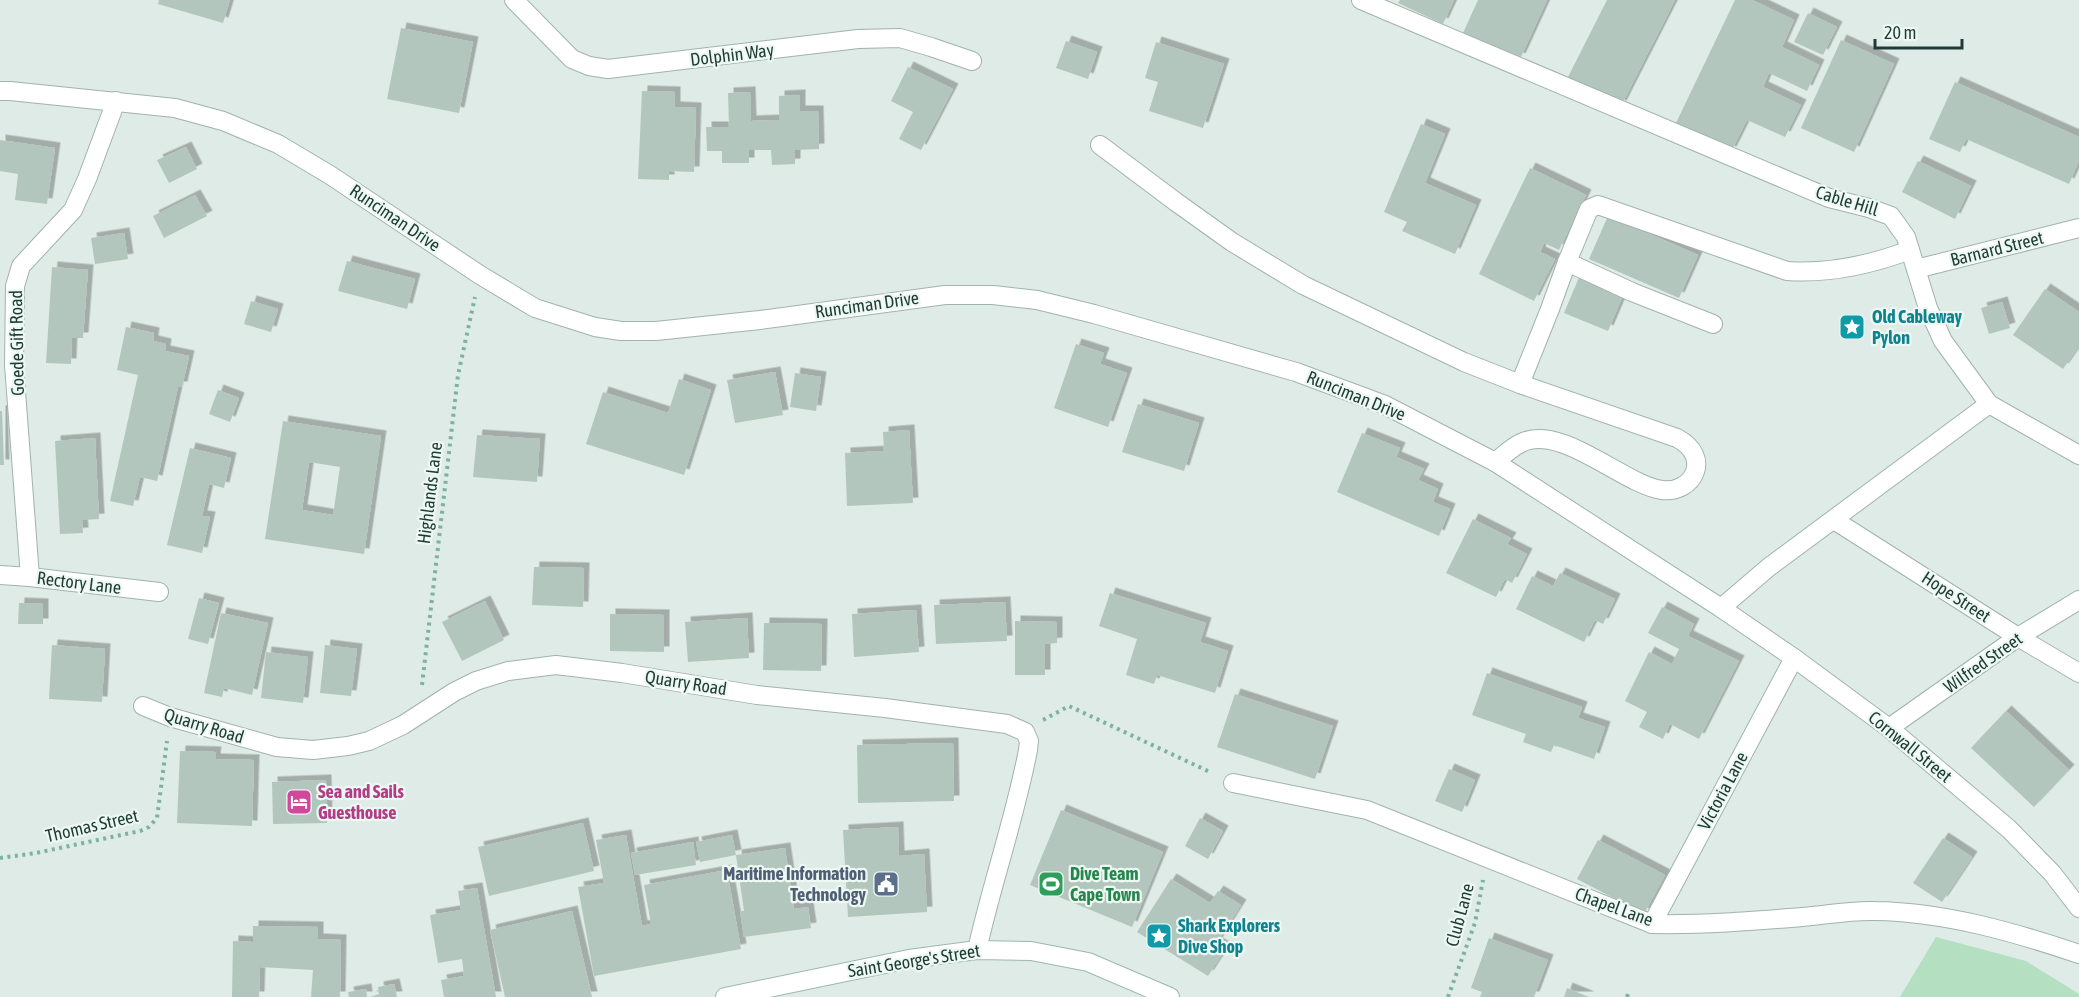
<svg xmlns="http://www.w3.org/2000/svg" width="2079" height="997" font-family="'Asap Condensed',sans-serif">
<defs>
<filter id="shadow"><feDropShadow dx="5.5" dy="-5.5" stdDeviation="0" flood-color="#0004"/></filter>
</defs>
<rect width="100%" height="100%" fill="#deebe6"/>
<!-- green -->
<path fill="#b4dfc1" d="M1936 937 2026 961 2079 994V997H1900Z"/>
<!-- building -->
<g fill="#b3c6be" fill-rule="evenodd" filter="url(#shadow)">
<path d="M159 0H230L223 23 158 4Z"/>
<path d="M1400 0H1454L1443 24 1398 3Z"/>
<path d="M1478 0H1547L1520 59 1463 33Z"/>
<path d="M1607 0H1675L1621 106 1567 79Z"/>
<path d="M1735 0H1752L1794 20 1782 47 1819 65 1807 91 1769 73 1763 87 1801 105 1785 137 1747 120 1731 152 1675 125Z"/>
<path d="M1808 13 1837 27 1823 55 1794 42Z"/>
<path d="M401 28 473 42 459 113 387 99Z"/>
<path d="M1841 40 1894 64 1854 152 1801 128Z"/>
<path d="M1066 41 1097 52 1088 79 1056 68Z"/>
<path d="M1156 42 1224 64 1203 128 1149 111 1158 82 1145 78Z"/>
<path d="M908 67 953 89 921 150 899 139 913 112 891 101Z"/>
<path d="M1955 82 2079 137V161L2069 184 1966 139 1960 152 1929 139Z"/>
<path d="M642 91 675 92V107L696 108 694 172 669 171V180L638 179Z"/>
<path d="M750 92 751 121 779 120V96L800 95V111H818L819 149 795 150V164L772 165 771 150H749V163H722V151H707L706 127H729L728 93Z"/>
<path d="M1421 124 1445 134 1425 183 1476 205 1455 254 1402 231 1407 222 1384 212Z"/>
<path d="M0 140 55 148 47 204 15 200 18 174 0 171Z"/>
<path d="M186 147 197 169 169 183 157 160Z"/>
<path d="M1918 161 1971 186 1955 219 1902 192Z"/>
<path d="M1530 168 1586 195 1559 250 1544 243 1540 252 1555 259 1534 301 1479 274Z"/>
<path d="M195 195 207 216 164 238 153 216Z"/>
<path d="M1608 216 1698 255 1679 298 1589 259Z"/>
<path d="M124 233 128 259 95 264 91 238Z"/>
<path d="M347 261 415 279 407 309 338 291Z"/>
<path d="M52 267 88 270 83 338H72L71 364 46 363Z"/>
<path d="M1580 275 1624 293 1608 331 1564 313Z"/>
<path d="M2045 289 2079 312V346L2063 369 2013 335Z"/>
<path d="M251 301 278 309 271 332 244 324Z"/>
<path d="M2002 302 2010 328 1989 334 1981 308Z"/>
<path d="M126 327 154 333 153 341 166 344 165 351 189 356 182 387H178L157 481 140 477 133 506 110 501 138 375 117 370Z"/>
<path d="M1076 344 1104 353 1100 364 1127 373 1108 427 1054 408Z"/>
<path d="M775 372 783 415 735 423 727 380Z"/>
<path d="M795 373 821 377 816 411 790 407Z"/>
<path d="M679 379 711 390 684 475 586 444 603 392 668 413Z"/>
<path d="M218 390 239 398 230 422 209 414Z"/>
<path d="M1138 404 1199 423 1184 471 1122 452Z"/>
<path d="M0 411H2L4 465H0Z"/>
<path d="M283 421 381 436 364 554 265 539ZM309 462 340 467 333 515 302 510Z"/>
<path d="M909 430 913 503 847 506 845 453 884 451 883 432Z"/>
<path d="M1362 433 1400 448 1396 457 1424 469 1418 480 1438 489 1433 502 1450 509 1439 536 1337 492Z"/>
<path d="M477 435 540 439 537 482 473 477Z"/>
<path d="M95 438 99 519 82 520 83 533 60 534 55 441Z"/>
<path d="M190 448 231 458 224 488 209 484 202 516 210 517 202 553 167 545Z"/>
<path d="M1473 519 1511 538 1507 544 1527 554 1512 583 1505 579 1496 597 1446 573Z"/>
<path d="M534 567 584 568 583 607 532 605Z"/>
<path d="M1560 573 1615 599 1603 624 1595 620 1584 642 1516 609 1532 576 1553 586Z"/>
<path d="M1110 593 1206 623 1200 642 1228 651 1215 693 1157 675 1154 684 1126 675 1137 639 1099 626Z"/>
<path d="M199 598 219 603 208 644 188 639Z"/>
<path d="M485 601 504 640 462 661 442 622Z"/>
<path d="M1005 602 1007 641 936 644 934 605Z"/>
<path d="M19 603 43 604V624H18Z"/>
<path d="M1662 607 1694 624 1688 636 1739 661 1699 739 1670 724 1663 739 1639 727 1647 712 1625 701 1649 652 1672 664 1679 649 1648 633Z"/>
<path d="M916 610 919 652 854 657 852 614Z"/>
<path d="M221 613 268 623 252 695 224 688 222 697 204 693Z"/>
<path d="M610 614 664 615V652L610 651Z"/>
<path d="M747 618 749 658 688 662 685 622Z"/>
<path d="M1015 621 1057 622V643L1045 644V675H1015Z"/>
<path d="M764 623 822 624 821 671 763 670Z"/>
<path d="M52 645 105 649 102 702 49 699Z"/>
<path d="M325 645 357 649 351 696 320 693Z"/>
<path d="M266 652 308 657 303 703 261 698Z"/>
<path d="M1487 673 1582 707 1578 718 1605 727 1594 759 1554 745 1551 752 1523 742 1526 734 1472 715Z"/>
<path d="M1235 694 1333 726 1315 779 1217 747Z"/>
<path d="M2006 711 2069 770 2034 807 1971 748Z"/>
<path d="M953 743 954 801 858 803 857 745Z"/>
<path d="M180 751 216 752 215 759 254 760 252 826 177 823Z"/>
<path d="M1449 769 1475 780 1462 812 1435 801Z"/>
<path d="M326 780 327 823 273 824 272 782Z"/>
<path d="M1061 810 1163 852 1132 927 1030 885Z"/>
<path d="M1200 818 1223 831 1208 859 1185 846Z"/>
<path d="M583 823 594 871 489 896 478 847Z"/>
<path d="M898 827 899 856 924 854 927 912 848 917 843 830Z"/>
<path d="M626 835 642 926 651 924 644 885 727 870 741 949 594 976 578 887 604 883 596 840Z"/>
<path d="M732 835 736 855 785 848 794 909 808 907 811 928 744 937 740 911H744L736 855 700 862 696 842Z"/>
<path d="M1943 838 1972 857 1942 902 1913 883Z"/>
<path d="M1598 840 1665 875 1644 914 1577 879Z"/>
<path d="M693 842 696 865 635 875 631 853Z"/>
<path d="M1171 879 1210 903 1218 891 1241 905 1217 943 1226 948 1208 976 1137 932Z"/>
<path d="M477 888 496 997H444L441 980 464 976 462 959 438 963 430 915 461 910 458 891Z"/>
<path d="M572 911 592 997H505L490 930Z"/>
<path d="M253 926 318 927V939L341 940 340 997H311L313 970 260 967 259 997H232L233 941 253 942Z"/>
<path d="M1489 938 1548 960 1534 997H1480L1482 992 1471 988Z"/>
<path d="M394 984 397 997H370L379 994 378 987Z"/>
<path d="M1567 988 1589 997H1564Z"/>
<path d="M366 989 367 997H349L348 992Z"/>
</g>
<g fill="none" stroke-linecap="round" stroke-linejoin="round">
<!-- street casing -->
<g stroke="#a1b3ad" stroke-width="20">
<g id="street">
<path d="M514 0 572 59 589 66 608 69 858 39 900 38 931 47 972 61"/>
<path d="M1361 0 1829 198 1869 208 1891 216 1906 237 1928 308 1943 341 1989 404 2079 455"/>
<path d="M0 91H10L175 108 223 121 278 144 330 175 480 275 535 308 595 327 621 331H656L760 320 945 295H993L1037 300 1094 314 1296 372 1385 405 1495 462 1721 608 1794 658 1889 728 2009 829 2052 873 2079 908"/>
<path d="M1100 145 1176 202 1232 242 1303 285 1464 362 1520 384 1677 438C1713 457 1693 494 1662 490 1624 485 1561 423 1521 443 1512 447 1503 456 1495 462"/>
<path d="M1567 262 1632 292 1713 324"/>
<path d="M1916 269 2079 228"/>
<path d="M1520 384 1550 309 1567 262 1589 209 1598 205 1787 271C1830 274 1870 265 1910 250"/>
<path d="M1834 520 2018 637 2079 673"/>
<path d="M0 575 30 577 159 592"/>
<path d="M30 577 14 365 15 286 21 266 73 210 87 179 116 101"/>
<path d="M1721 608 1769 567 1989 404"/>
<path d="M143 706 170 717 277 747 313 750 348 746 369 741 403 725 454 692 476 681 508 671 556 665 622 673 757 695 885 708 1007 724 1025 732 1029 741 1028 750C1015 818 992 883 977 950"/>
<path d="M1889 728 2018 637 2079 600"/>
<path d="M1233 783 1367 810 1652 924C1703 925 1752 921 1802 917 1826 915 1851 910 1875 911 1944 912 2014 932 2079 954"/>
<path d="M1652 924 1794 658"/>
</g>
</g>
<!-- secondary casing -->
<g stroke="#9cb8ae" stroke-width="20">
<path id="secondary" d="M725 997 909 959 977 950 1031 951 1088 962 1170 997"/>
</g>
<!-- path -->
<g stroke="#7bb2a2" stroke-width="4" stroke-dasharray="3 4.5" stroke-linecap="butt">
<path d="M422 685 458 375 475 297"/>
<path d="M1043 720 1069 706 1212 773"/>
<path d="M0 858 36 853 140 831 149 827 157 818 167 741"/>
<path d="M1448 997 1475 923 1483 880"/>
<path d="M1627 997 1629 991"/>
</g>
<!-- street -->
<use href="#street" stroke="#fff" stroke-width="18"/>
<!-- secondary -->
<use href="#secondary" stroke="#fff" stroke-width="18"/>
</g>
<!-- icons -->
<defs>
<g id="sight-square" transform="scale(1.35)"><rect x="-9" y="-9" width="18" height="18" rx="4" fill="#0f9aa8" stroke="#eef8f3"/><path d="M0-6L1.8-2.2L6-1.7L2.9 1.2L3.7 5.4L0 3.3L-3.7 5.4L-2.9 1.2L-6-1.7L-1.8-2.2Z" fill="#fff"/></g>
<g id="hotel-square" transform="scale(1.35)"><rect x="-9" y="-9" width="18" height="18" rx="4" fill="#d1479c" stroke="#eef8f3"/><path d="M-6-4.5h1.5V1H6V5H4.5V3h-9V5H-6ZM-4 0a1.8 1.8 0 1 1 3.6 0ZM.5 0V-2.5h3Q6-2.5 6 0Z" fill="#fff"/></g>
<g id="civic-square" transform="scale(1.35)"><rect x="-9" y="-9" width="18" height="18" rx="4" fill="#5c6f8a" stroke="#eef8f3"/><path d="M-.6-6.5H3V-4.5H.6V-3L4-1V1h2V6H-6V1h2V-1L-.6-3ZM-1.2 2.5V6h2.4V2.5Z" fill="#fff"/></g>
<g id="stadium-square" transform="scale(1.35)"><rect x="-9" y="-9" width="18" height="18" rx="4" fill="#2e9e5b" stroke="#eef8f3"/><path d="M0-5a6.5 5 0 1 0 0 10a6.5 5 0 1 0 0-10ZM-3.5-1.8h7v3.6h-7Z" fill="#fff"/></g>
</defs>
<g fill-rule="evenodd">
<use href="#sight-square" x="1852" y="327"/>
<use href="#hotel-square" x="299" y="802"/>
<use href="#civic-square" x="886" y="884"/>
<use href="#stadium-square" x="1051" y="884"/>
<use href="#sight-square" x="1159" y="936"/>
</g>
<g text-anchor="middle" stroke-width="4.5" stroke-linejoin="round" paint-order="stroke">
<!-- street labels -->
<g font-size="18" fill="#1e3c35" stroke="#eef8f3">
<text transform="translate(732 55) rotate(-7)" y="6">Dolphin Way</text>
<text transform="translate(1847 201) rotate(17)" y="6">Cable Hill</text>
<text transform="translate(395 218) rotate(34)" y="6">Runciman Drive</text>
<text transform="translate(1997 249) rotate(-14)" y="6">Barnard Street</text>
<text transform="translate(867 305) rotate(-8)" y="6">Runciman Drive</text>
<text transform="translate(17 343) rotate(-91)" y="6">Goede Gift Road</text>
<text transform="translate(1356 396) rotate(22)" y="6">Runciman Drive</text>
<text transform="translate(430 493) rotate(-83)" y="6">Highlands Lane</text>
<text transform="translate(79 583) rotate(7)" y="6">Rectory Lane</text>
<text transform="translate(1956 597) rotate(33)" y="6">Hope Street</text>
<text transform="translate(1983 663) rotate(-35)" y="6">Wilfred Street</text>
<text transform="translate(686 683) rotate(9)" y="6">Quarry Road</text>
<text transform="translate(204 726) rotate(17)" y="6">Quarry Road</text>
<text transform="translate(1910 747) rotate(39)" y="6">Cornwall Street</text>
<text transform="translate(1723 791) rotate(-62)" y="6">Victoria Lane</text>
<text transform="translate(92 826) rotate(-13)" y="6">Thomas Street</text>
<text transform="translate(1614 907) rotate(20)" y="6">Chapel Lane</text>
<text transform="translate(1460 915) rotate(-75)" y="6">Club Lane</text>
<text transform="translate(914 961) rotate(-9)" y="6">Saint George's Street</text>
</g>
<!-- culture labels -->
<g font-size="18" font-weight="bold" fill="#0d838f" stroke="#eef8f3" text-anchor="start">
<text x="1872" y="323">Old Cableway<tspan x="1872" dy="21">Pylon</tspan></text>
<text x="1178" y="932">Shark Explorers<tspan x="1178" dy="21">Dive Shop</tspan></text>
</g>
<!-- hotel labels -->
<g font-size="18" font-weight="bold" fill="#b23c85" stroke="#eef8f3" text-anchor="start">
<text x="318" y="798">Sea and Sails<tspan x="318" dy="21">Guesthouse</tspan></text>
</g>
<!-- service labels -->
<g font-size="18" font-weight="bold" fill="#4e5e75" stroke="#eef8f3" text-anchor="end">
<text x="866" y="880">Maritime Information<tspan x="866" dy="21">Technology</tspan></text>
</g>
<!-- leisure labels -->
<g font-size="18" font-weight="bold" fill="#27864d" stroke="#eef8f3" text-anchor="start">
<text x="1070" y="880">Dive Team<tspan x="1070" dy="21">Cape Town</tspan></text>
</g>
</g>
<!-- scale -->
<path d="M1875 39v9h87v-9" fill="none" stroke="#1e3c35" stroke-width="3"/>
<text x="1884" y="39" font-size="18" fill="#1e3c35" stroke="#eef8f3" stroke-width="4.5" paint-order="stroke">20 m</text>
</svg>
